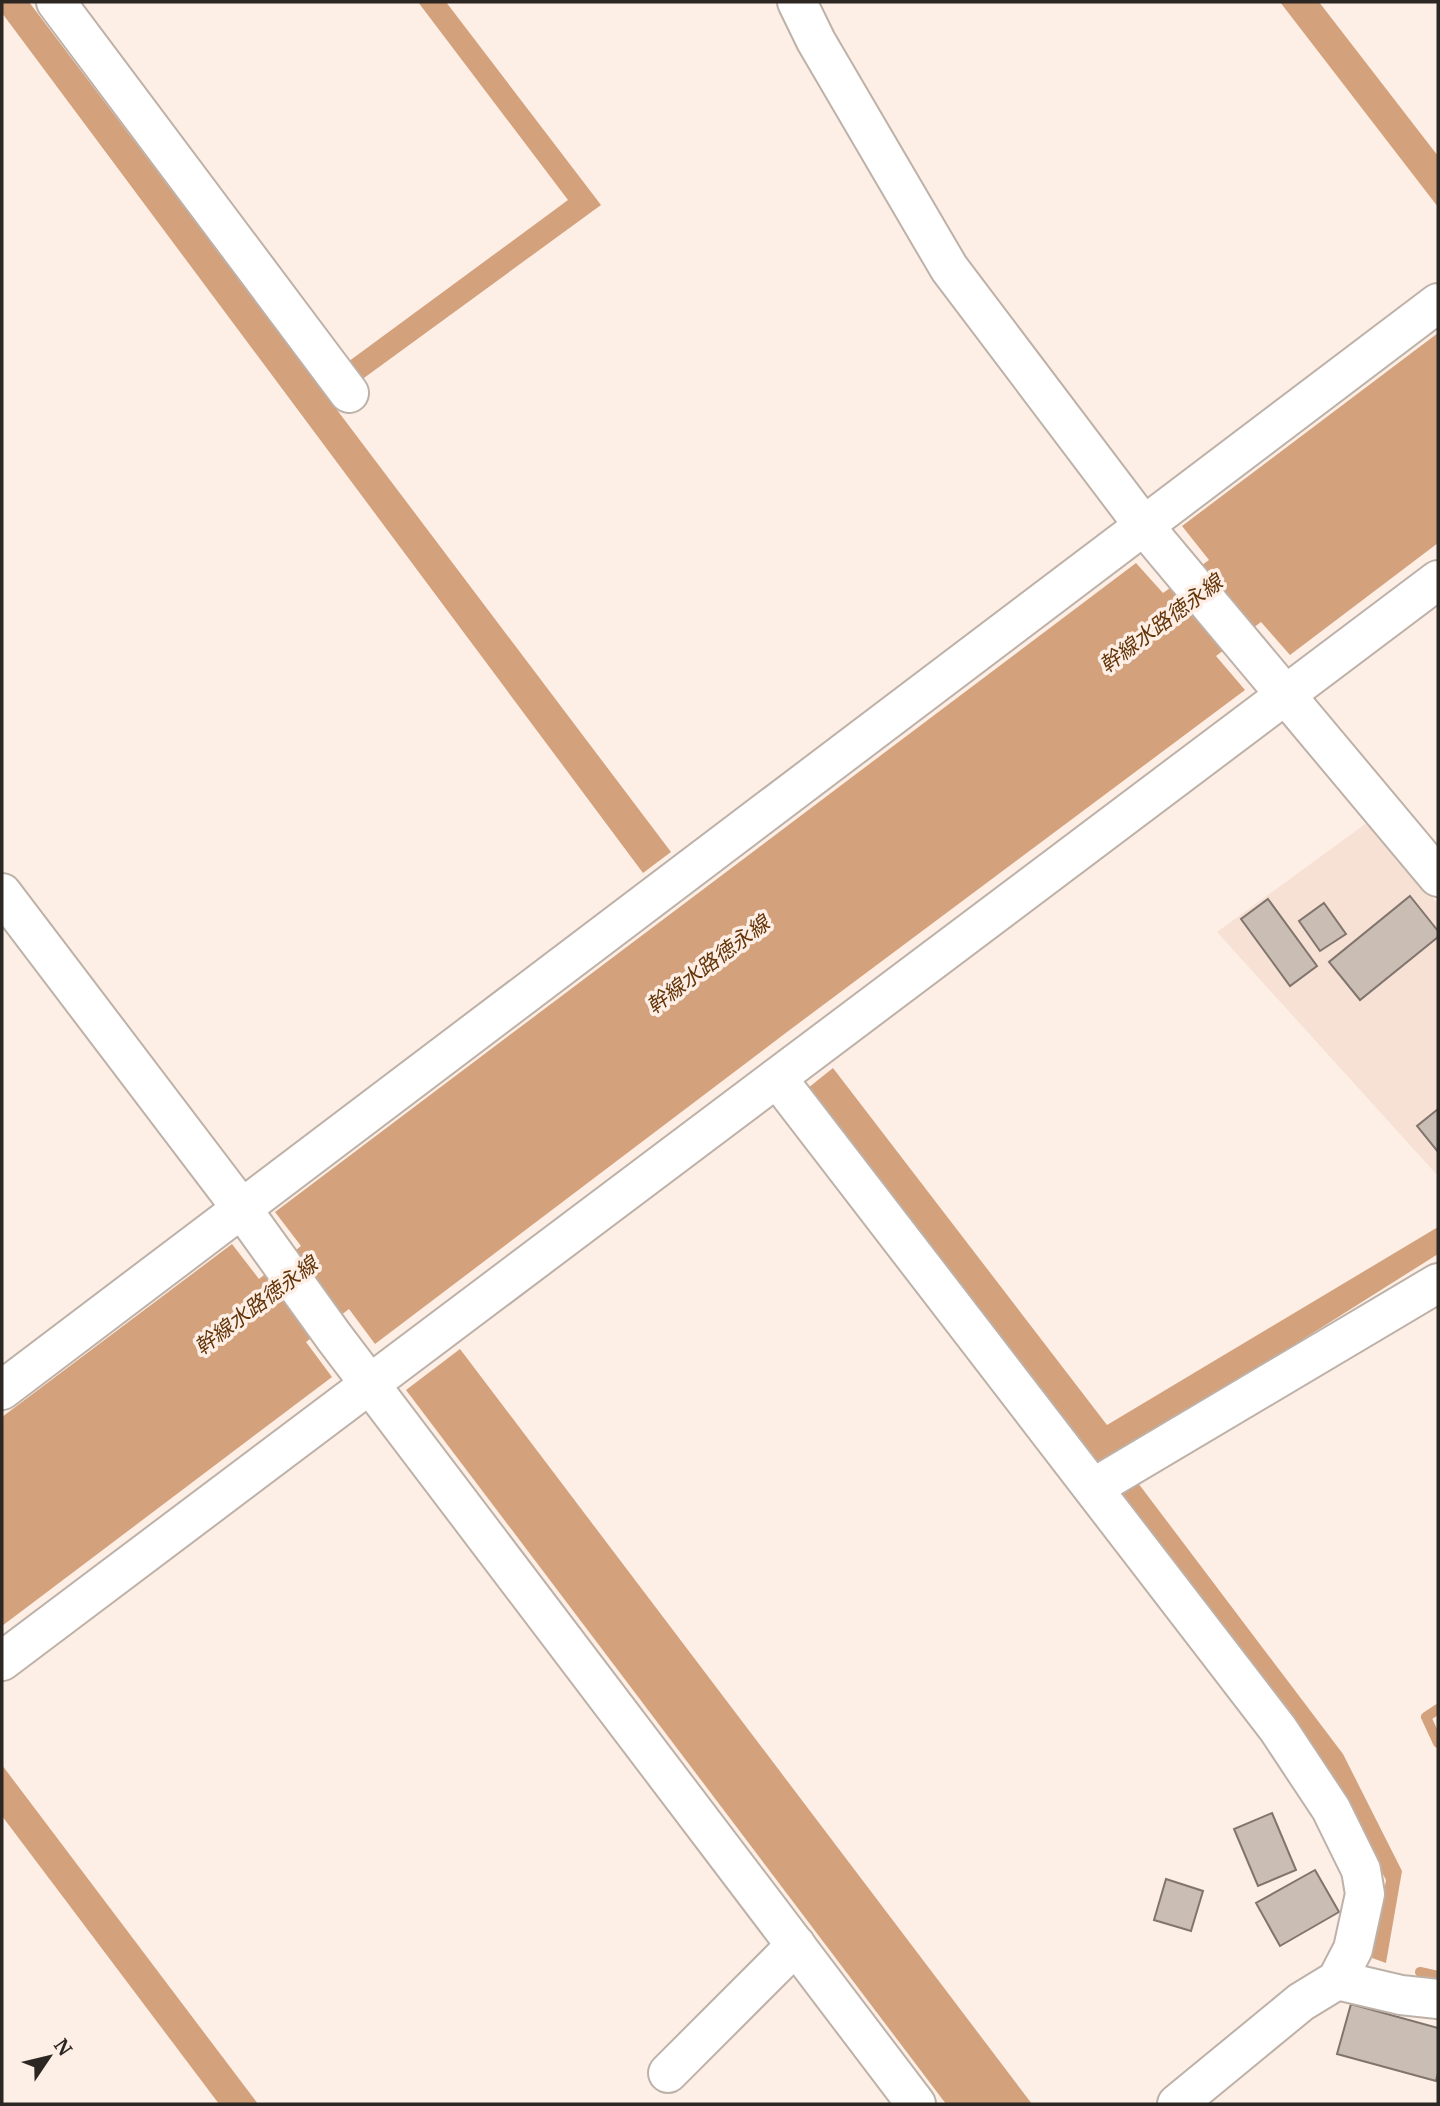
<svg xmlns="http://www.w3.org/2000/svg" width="1440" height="2106" font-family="Merriweather,'Noto Sans JP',serif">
<rect width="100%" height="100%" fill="#fdefe6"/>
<!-- built -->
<path fill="#f6e1d4" d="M1368 822 1438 904V1176L1217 932Z"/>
<!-- water -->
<g fill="#d4a17d">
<path d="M2 2H29L318 384 568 200 418 2H446L601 205 331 402 671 852 643 873 2 13Z"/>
<path d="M1280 2H1319L1438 156V207Z"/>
<path d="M1438 333V543L1290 655 1261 622 1216 656 1245 690 787 1032 375 1344 349 1309 306 1342 332 1377 2 1626V1417L232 1244 259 1279 301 1246 275 1212 1136 563 1163 593 1209 560 1182 526Z"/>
<path d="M833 1068 1107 1425 1438 1227V1254L1099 1468 808 1088Z"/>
<path d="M460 1349 1032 2104H946L406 1390Z"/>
<path d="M1135 1479 1343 1754 1402 1871 1386 1963 1372 1958 1386 1880 1322 1759 1120 1493Z"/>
<path d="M2 1765 258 2104H219L2 1816Z"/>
</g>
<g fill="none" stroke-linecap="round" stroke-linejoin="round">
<!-- stream -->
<g stroke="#d4a17d" stroke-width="10">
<path d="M1438 1709 1426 1717 1438 1743"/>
<path d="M1420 1972 1438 1976"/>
</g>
</g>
<!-- building -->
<g fill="#cabdb4" stroke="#80746d" stroke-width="2">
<path d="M1410 896 1438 931V937L1360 1000 1329 962Z"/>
<path d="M1268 899 1317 966 1290 986 1241 919Z"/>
<path d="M1324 903 1346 934 1320 951 1299 921Z"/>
<path d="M1438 1109V1152L1417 1126Z"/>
<path d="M1272 1813 1296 1870 1258 1886 1234 1829Z"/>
<path d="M1315 1870 1339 1912 1280 1946 1256 1903Z"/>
<path d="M1166 1879 1203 1891 1191 1931 1154 1920Z"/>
<path d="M1351 2004 1438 2028V2073L1436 2081 1337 2054Z"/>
</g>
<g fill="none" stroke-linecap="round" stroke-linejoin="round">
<!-- street casing -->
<g stroke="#bdb1a8" stroke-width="42">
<g id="street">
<path d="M56 2 349 393"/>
<path d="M797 2 816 41 949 268 1144 526 1438 877"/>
<path d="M2 893 242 1209 334 1337 916 2104"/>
<path d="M777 1078 1278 1729 1331 1809 1361 1870 1365 1894 1353 1949 1337 1980 1301 2002 1177 2104"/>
<path d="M2 1390 1438 303"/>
<path d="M1093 1488 1438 1283"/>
<path d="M2 1661 1438 580"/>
<path d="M1337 1980 1401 1995 1438 1999"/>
<path d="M668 2073 796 1945"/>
</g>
</g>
<!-- street -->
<use href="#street" stroke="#fff" stroke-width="38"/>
</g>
<g text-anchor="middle" stroke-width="7" stroke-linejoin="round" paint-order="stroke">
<!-- water labels -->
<g font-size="21" font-style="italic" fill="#643408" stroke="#fdefe6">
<text transform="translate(1161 624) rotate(-37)" y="7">幹線水路徳永線</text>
<text transform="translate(708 965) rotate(-37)" y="7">幹線水路徳永線</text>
<text transform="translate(256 1306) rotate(-37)" y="7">幹線水路徳永線</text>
</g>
</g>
<!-- border -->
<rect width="1440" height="2106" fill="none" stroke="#2c2723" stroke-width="7"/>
<!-- north arrow -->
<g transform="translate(49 2057) rotate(55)" stroke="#fdefe6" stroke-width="5" paint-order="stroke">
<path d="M0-5L12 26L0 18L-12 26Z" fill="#2c2723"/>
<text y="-10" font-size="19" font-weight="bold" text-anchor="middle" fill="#2c2723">N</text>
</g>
</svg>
